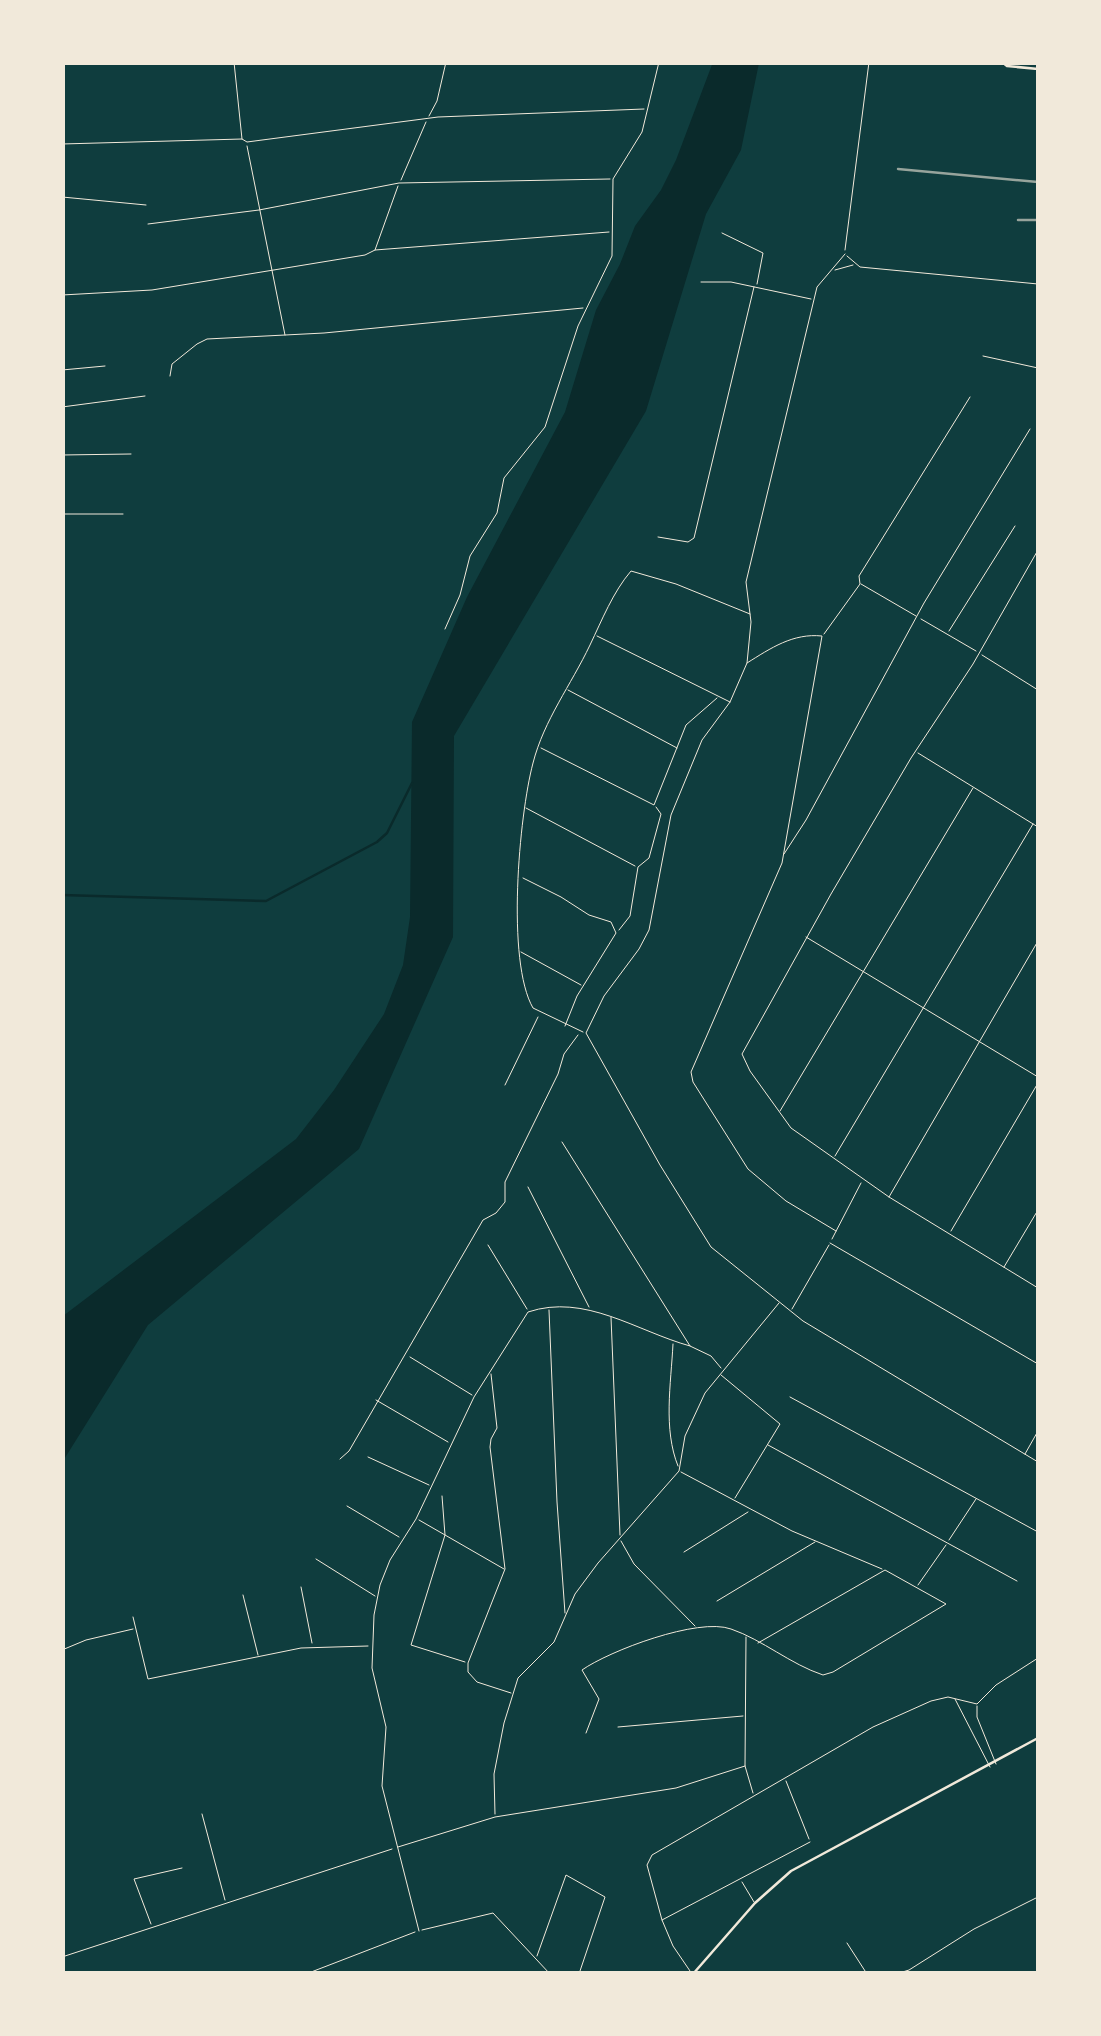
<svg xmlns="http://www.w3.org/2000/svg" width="1101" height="2036" font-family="'DM Sans',sans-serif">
<rect width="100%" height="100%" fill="#0f3d3e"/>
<!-- water -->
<path fill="#0a2a2b" d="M713 62 759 63 741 150 706 214 646 411 454 736 453 937 359 1149 148 1325 63 1461V1316L296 1139 334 1090 384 1014 403 965 410 917 412 722 467 597 565 412 596 310 620 264 635 226 661 190 676 160Z"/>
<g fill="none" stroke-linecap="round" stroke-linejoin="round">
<!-- stream -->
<path stroke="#0a2a2b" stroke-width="2.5" d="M62 895 266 901 377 842 387 833 412 783"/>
<!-- minor -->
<g stroke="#f1e9da" stroke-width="1">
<path d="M234 62 242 139"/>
<path d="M429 116 437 101 446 62"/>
<path d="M62 144 242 139 247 142 438 117 644 109"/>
<path d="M247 146 285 335"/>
<path d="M401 180 426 122"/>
<path d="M62 197 146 205"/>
<path d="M148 224 259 210 399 183 610 179"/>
<path d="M722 233 763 253 757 284"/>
<path d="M375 250 398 186"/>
<path d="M845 250 869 62"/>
<path d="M845 254 817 287 746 582 751 622 747 663 730 702 702 740 671 815 649 930 639 949 604 996 586 1033 660 1165 711 1247 803 1321 1038 1462"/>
<path d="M847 256 860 267 1038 284"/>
<path d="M835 270 853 265"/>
<path d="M701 282H731L811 299"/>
<path d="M62 295 152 290 365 255 375 250 609 232"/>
<path d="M983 356 1038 368"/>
<path d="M62 370 105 366"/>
<path d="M170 376 172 364 197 344 207 339 324 333 583 308"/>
<path d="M62 407 145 396"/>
<path d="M62 455 131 454"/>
<path d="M62 514H123"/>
<path d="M658 537 688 542 694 538 754 287"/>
<path d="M1038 550 973 664 911 758 831 894 742 1054 750 1071 791 1128 889 1197 1038 1288"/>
<path d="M861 584 916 616"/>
<path d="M921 619 976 651"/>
<path d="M445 629 460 595 470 556 497 513 504 478 545 427 578 326 612 256 613 179 642 132 659 62"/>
<path d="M949 631 1015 526"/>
<path d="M824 634 860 584 859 576 970 397"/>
<path d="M597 636 730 702"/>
<path d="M982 655 1038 690"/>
<path d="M747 663C771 648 793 633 822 636L782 863 691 1072 693 1082 748 1169 786 1201 836 1231"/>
<path d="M568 690 677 748"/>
<path d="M541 748 654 805 686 725 717 698"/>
<path d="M918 753 1038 827"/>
<path d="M526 808 635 866"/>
<path d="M784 854 806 820 924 603 1030 429"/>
<path d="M523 878 561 897 589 915 611 922 616 933 577 996 565 1026"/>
<path d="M619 930 630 916 638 867 649 858 661 814 656 807"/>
<path d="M806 937 1038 1077"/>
<path d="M521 952 581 985"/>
<path d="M583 1032 533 1008C506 961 519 816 533 763 544 720 571 685 590 645 602 620 613 592 631 571L676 584 750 614"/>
<path d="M505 1085 538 1017"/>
<path d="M780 1111 973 788"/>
<path d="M562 1142 690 1346 711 1356 721 1368"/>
<path d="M835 1156 1033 824"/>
<path d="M528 1187 589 1307"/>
<path d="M889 1197 1038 941"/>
<path d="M951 1231 1038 1083"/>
<path d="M832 1239 861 1183"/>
<path d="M830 1243 1038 1364"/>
<path d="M488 1245 527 1309"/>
<path d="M1004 1267 1038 1210"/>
<path d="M792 1309 829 1245"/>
<path d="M549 1310 557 1502 565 1613"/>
<path d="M611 1317 620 1535"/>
<path d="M673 1344C671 1384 663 1429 678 1466"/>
<path d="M410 1357 472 1395"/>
<path d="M491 1374 497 1428 491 1439 490 1447 505 1569 468 1663V1672L477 1682 511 1693"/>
<path d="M721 1375 780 1424 735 1498"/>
<path d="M790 1397 1038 1532"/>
<path d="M376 1400 448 1442"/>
<path d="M768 1445 1017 1581"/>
<path d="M1025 1454 1038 1431"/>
<path d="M368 1457 429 1485"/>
<path d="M340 1459 349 1451 483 1220 496 1213 505 1202V1182L558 1074 564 1054 578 1035"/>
<path d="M681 1472 792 1531 882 1569"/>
<path d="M442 1496 445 1535 411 1645 465 1662"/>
<path d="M347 1506 399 1537"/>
<path d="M419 1520 504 1569"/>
<path d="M949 1540 976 1499"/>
<path d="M621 1541 634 1564 695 1626"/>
<path d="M684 1552 748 1512"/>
<path d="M316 1559 375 1596"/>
<path d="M918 1585 946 1545"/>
<path d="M301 1587 312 1643"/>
<path d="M243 1595 258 1655"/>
<path d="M717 1601 815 1542"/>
<path d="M133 1617 148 1679 301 1648 368 1646"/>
<path d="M746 1637 745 1766 753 1793"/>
<path d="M62 1650 86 1640 133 1629"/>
<path d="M955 1699 990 1767"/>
<path d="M977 1706V1717L996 1764"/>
<path d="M618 1727 743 1716"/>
<path d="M586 1733 599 1699 582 1670C609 1651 698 1617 731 1629 763 1640 790 1664 823 1675L833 1672 946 1604 885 1570 758 1643"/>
<path d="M786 1781 809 1839"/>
<path d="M202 1814 225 1900"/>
<path d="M495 1814 494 1774 504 1723 518 1678 554 1642 575 1594 598 1563 679 1471 685 1436 705 1393 779 1303"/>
<path d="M398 1847 495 1817 676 1788 745 1766"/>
<path d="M742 1882 754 1902"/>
<path d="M662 1920 647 1865 652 1855 873 1727 931 1701 948 1697 977 1704 996 1685 1038 1658"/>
<path d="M151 1924 134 1879 182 1868"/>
<path d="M422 1930 493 1913 550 1974"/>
<path d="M419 1931 382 1786 386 1727 372 1668 374 1615 380 1585 390 1560 416 1519 474 1397 528 1312C585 1293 636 1331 690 1346"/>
<path d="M847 1943 867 1974"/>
<path d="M537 1956 566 1875 605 1897 579 1974"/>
<path d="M62 1957 392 1849"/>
<path d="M690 1971 673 1946 662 1920 810 1842"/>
<path d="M306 1974 415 1932"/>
<path d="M896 1974 909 1970 974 1929 1038 1897"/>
</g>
<!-- tertiary -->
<path stroke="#f1e9da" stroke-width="2.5" d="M1002 62 1007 66 1038 69"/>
<!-- secondary -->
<path stroke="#f1e9da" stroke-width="2.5" d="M693 1974 755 1903 791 1871 1038 1738"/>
<!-- rail -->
<g stroke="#97a49c" stroke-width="2.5">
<path d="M898 169 1038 182"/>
<path d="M1018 220H1038"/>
</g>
</g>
<!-- border -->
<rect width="1101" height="2036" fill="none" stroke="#f1e9da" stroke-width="130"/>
</svg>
